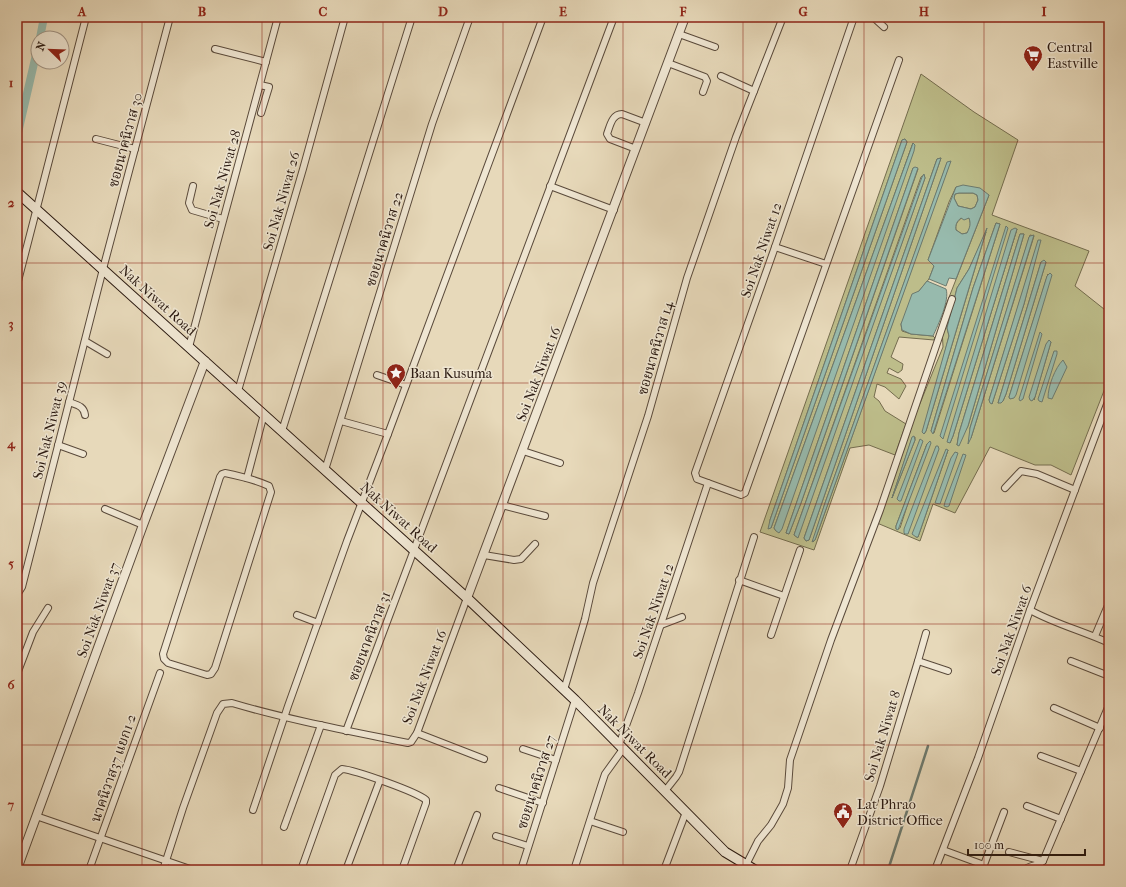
<svg xmlns="http://www.w3.org/2000/svg" width="1126" height="887" font-family="'IM FELL French Canon','Noto Serif Thai',serif">
<rect width="100%" height="100%" fill="#e7d9ba"/>
<filter id="stains"><feTurbulence type="fractalNoise" baseFrequency=".005" numOctaves="4"/><feColorMatrix values="0 0 0 0 .2 0 0 0 0 .09 0 0 0 0 .02 0 0 0 .5 -.17"/></filter>
<radialGradient id="worn" r=".72"><stop offset=".6" stop-color="#630" stop-opacity="0"/><stop offset="1" stop-color="#630" stop-opacity=".3"/></radialGradient>
<!-- green -->
<g fill="#bdbd8a" stroke="#746c4e" fill-rule="evenodd">
<path d="M921 74 974 112 1018 140 992 215 1089 251 1075 286 1109 313V378L1071 475 1051 465H1035L990 447 955 513 933 504 920 541 877 523 912 423 943 347 942 327 946 305 989 195 956 187 949 202 928 260 934 266 929 279 919 291 901 324 902 331 911 334 933 336 935 338 934 340 899 337 891 357 903 364 902 370 898 373 889 368 887 373 901 379 906 386 899 399 885 387 877 384 874 397 879 401 885 411 906 424 895 455 869 445 850 448 814 550 760 532ZM905 139 907 142 771 528 770 520 902 140ZM913 143 776 531 774 528ZM941 158 809 540 806 541 804 538 937 159ZM950 162 815 540 813 542 825 503 947 163ZM913 168 918 169 801 503 789 534 786 533ZM924 175 925 178 797 537 794 535 795 532 921 177ZM996 223 1000 224 934 433 931 431 973 288ZM1017 229 953 436 950 443ZM986 232 926 431 924 434 949 336 947 328 957 288 969 269ZM1020 234H1024L968 426 957 445 959 433ZM1030 235 1034 236 971 438 970 428ZM1040 240 1024 304 992 404 989 400 1035 252ZM1041 262H1046L1006 394 1003 401 998 403ZM1048 274 1010 399 1009 397ZM1049 340 1051 342 1034 400ZM915 437V440L892 498 912 438ZM927 444 900 528 896 529V526ZM948 450 918 537H916Z"/>
<path d="M959 193H973L977 195 978 200 975 207 971 209 958 206 954 198 955 194Z"/>
<path d="M962 218H969C971 224 971 227 967 233L962 234 956 230C955 225 957 221 962 218Z"/>
</g>
<!-- water -->
<g fill="#97baad" stroke="#6c7a6f" fill-rule="evenodd">
<path d="M905 139 907 142 771 528 768 529 770 520 902 140Z"/>
<path d="M913 143 915 145 914 151 782 529 779 533 776 531 774 528Z"/>
<path d="M941 158 809 540 806 541 804 538 937 159Z"/>
<path d="M951 161 815 540 812 542 825 503 947 162Z"/>
<path d="M915 167 918 168 801 503 789 534 786 533 913 168Z"/>
<path d="M924 174 925 178 798 538 794 535 795 532 922 177Z"/>
<path d="M963 185 980 188 989 195 956 279 949 278 946 286 929 279 934 266 928 260 956 187ZM959 193H973L977 195 978 200 975 207 971 209 958 206 954 198 955 194ZM961 218 964 220 969 218C971 224 970 227 967 233L962 234 956 230C955 225 957 221 961 218Z"/>
<path d="M996 223 1000 224 933 434 931 431 973 288Z"/>
<path d="M1006 226 1008 228 943 439 940 436Z"/>
<path d="M987 228 926 431 924 434 922 432 949 336 947 328 957 288 969 269Z"/>
<path d="M1015 228 1017 229 953 436 950 443 947 442 951 428 1011 230Z"/>
<path d="M1020 234H1024L968 426 959 446 957 445 959 433Z"/>
<path d="M1034 235 971 438 968 444 970 428 1029 237 1030 236Z"/>
<path d="M1038 240H1041L1024 304 992 404 990 403 989 400Z"/>
<path d="M1044 260 1046 262 1006 394 1003 401 1001 403H998L1041 262Z"/>
<path d="M1050 273 1052 275 1016 395 1014 398 1010 399 1009 397 1047 276Z"/>
<path d="M927 281 946 289C950 300 938 325 933 336L911 334 902 330 901 324 912 294 919 291Z"/>
<path d="M1040 332 1042 334 1025 392 1023 399 1020 401 1019 399Z"/>
<path d="M1049 340 1051 342 1035 397 1032 401 1030 400 1029 397 1046 344Z"/>
<path d="M1054 351H1057V354L1042 402 1039 401 1038 399Z"/>
<path d="M1063 360 1067 367 1052 399 1048 398C1048 386 1055 368 1063 360Z"/>
<path d="M914 436 915 440 892 498 912 437Z"/>
<path d="M920 439 923 441 901 501H899L897 499Z"/>
<path d="M930 441 931 443 898 530 896 529V526L927 444Z"/>
<path d="M936 446H938L939 449 908 534H905L904 533V529Z"/>
<path d="M946 449 948 450 918 537H916L912 534Z"/>
<path d="M955 452 958 453 940 504 935 503 951 458Z"/>
<path d="M963 454 966 455 949 506 947 507 944 506 945 502Z"/>
</g>
<g fill="none" stroke-linecap="round" stroke-linejoin="round">
<!-- stream -->
<path stroke="#6c7a6f" stroke-width="2.5" d="M888 870 928 746"/>
<!-- canal -->
<g stroke="#97baad" stroke-width="8">
<path d="M40 38 44 17"/>
<path d="M17 137 38 46"/>
</g>
<!-- minor casing -->
<g stroke="#5a4a3b" stroke-width="8">
<g id="minor">
<path d="M854 17 775 247 695 473 697 479 741 495 745 493 899 60"/>
<path d="M873 17 884 27"/>
<path d="M679 34 715 47"/>
<path d="M215 49 266 62"/>
<path d="M668 63 705 77 707 81 703 92"/>
<path d="M721 76 754 91"/>
<path d="M260 85 269 87 261 113"/>
<path d="M96 139 135 149"/>
<path d="M636 149 610 139 607 134C610 126 612 114 622 114L646 123"/>
<path d="M193 186 189 203 192 210 223 219"/>
<path d="M550 186 614 210"/>
<path d="M775 247 826 264"/>
<path d="M17 285 86 17"/>
<path d="M85 341 107 354"/>
<path d="M189 347 278 17"/>
<path d="M377 375 406 385"/>
<path d="M238 391 303 169 345 17"/>
<path d="M69 402C77 405 84 406 85 415"/>
<path d="M341 421 388 434"/>
<path d="M282 431 412 17"/>
<path d="M58 445 83 454"/>
<path d="M523 451 560 463"/>
<path d="M325 470 432 124 470 17"/>
<path d="M225 473C240 476 256 480 269 486L271 492 215 668 211 674 207 675 168 663 164 659 163 654 220 477 222 474Z"/>
<path d="M247 478 264 414"/>
<path d="M1005 488 1021 471 1037 474 1075 490"/>
<path d="M502 505 545 516"/>
<path d="M105 509 143 525"/>
<path d="M484 555 514 560 521 559 535 544"/>
<path d="M739 580 784 596"/>
<path d="M17 595 22 587 103 269 170 17"/>
<path d="M1030 610C1055 624 1083 631 1109 643"/>
<path d="M297 615 318 623"/>
<path d="M661 625 682 617"/>
<path d="M771 635 800 550"/>
<path d="M1095 636 1109 603"/>
<path d="M918 661 926 633"/>
<path d="M1071 661 1109 676"/>
<path d="M17 674 33 632 48 608"/>
<path d="M564 690 585 619 593 583 648 416 687 278 736 137 783 17"/>
<path d="M1054 708 1100 728"/>
<path d="M346 731 614 17"/>
<path d="M417 733 484 759"/>
<path d="M619 745 638 693 708 483"/>
<path d="M523 749 556 760"/>
<path d="M1041 756 1081 771"/>
<path d="M499 788 543 803"/>
<path d="M665 791 676 777 679 772 754 537"/>
<path d="M1027 806 1061 819"/>
<path d="M253 810 288 706 347 541 388 434 543 17"/>
<path d="M36 816 193 870"/>
<path d="M590 821 623 832"/>
<path d="M284 827 321 725"/>
<path d="M496 836 528 846"/>
<path d="M943 850 984 865"/>
<path d="M1009 852 1043 861"/>
<path d="M746 865 758 841 771 825 783 804 788 788 790 760 831 640 880 510 952 299"/>
<path d="M89 870 160 673"/>
<path d="M163 870 183 808 217 713 223 704 232 703C289 720 349 731 408 743L411 742 417 733 467 598"/>
<path d="M301 870 335 775 342 769C355 770 417 792 426 800V803L402 870"/>
<path d="M346 870 380 780"/>
<path d="M456 870 477 815"/>
<path d="M521 870 575 700"/>
<path d="M574 870 602 783 605 774 623 749"/>
<path d="M664 870 686 812"/>
<path d="M850 870 880 786 918 661 948 671"/>
<path d="M935 870 978 758 1030 610 1109 399"/>
<path d="M982 870 1004 812"/>
<path d="M1024 870C1031 864 1037 867 1043 861L1109 705"/>
</g>
</g>
<!-- tertiary casing -->
<g stroke="#5a4a3b" stroke-width="10">
<g id="tertiary">
<path d="M467 598 685 17"/>
<path d="M17 869 143 525 205 361"/>
</g>
</g>
<!-- secondary casing -->
<g stroke="#2b1a11" stroke-width="11">
<path id="secondary" d="M17 192 467 598 575 700 725 852 755 870"/>
</g>
<!-- minor -->
<use href="#minor" stroke="#efe6d2" stroke-width="6"/>
<!-- tertiary -->
<use href="#tertiary" stroke="#efe6d2" stroke-width="8"/>
<!-- secondary -->
<use href="#secondary" stroke="#efe6d2" stroke-width="9"/>
</g>
<!-- grid -->
<path fill="none" stroke="#8f2418" stroke-width="1" stroke-opacity="0.55" d="M142 17V870M262 17V870M383 17V870M503 17V870M623 17V870M743 17V870M864 17V870M984 17V870M17 142H1109M17 263H1109M17 383H1109M17 504H1109M17 624H1109M17 745H1109"/>
<!-- icons -->
<defs>
<g id="supermarket-pin" transform="scale(1)"><path d="M0 17L-7.5 6A9.5 9.5 0 1 1 7.5 6Z" fill="#8f2418" stroke="#efe6d2"/><path d="M-6-5.5h2.5l.6 2H6L4.5 2H-2.5L-4.4-4H-6ZM-1.5 3.2a1.3 1.3 0 1 0 .1 0ZM3 3.2a1.3 1.3 0 1 0 .1 0Z" fill="#fff"/></g>
<g id="sight-pin" transform="scale(1)"><path d="M0 17L-7.5 6A9.5 9.5 0 1 1 7.5 6Z" fill="#8f2418" stroke="#efe6d2"/><path d="M0-6L1.8-2.2L6-1.7L2.9 1.2L3.7 5.4L0 3.3L-3.7 5.4L-2.9 1.2L-6-1.7L-1.8-2.2Z" fill="#fff"/></g>
<g id="civic-pin" transform="scale(1)"><path d="M0 17L-7.5 6A9.5 9.5 0 1 1 7.5 6Z" fill="#8f2418" stroke="#efe6d2"/><path d="M-.6-6.5H3V-4.5H.6V-3L4-1V1h2V6H-6V1h2V-1L-.6-3ZM-1.2 2.5V6h2.4V2.5Z" fill="#fff"/></g>
</defs>
<g fill-rule="evenodd">
<use href="#supermarket-pin" x="1033" y="55"/>
<use href="#sight-pin" x="396" y="373"/>
<use href="#civic-pin" x="843" y="812"/>
</g>
<g text-anchor="middle" stroke-width="3" stroke-linejoin="round" paint-order="stroke">
<!-- poi labels -->
<g font-size="14" fill="#2b1a11" stroke="#efe6d2" text-anchor="start">
<text x="1047" y="52">Central<tspan x="1047" dy="16">Eastville</tspan></text>
<text x="410" y="378">Baan Kusuma</text>
<text x="857" y="809">Lat Phrao<tspan x="857" dy="16">District Office</tspan></text>
</g>
<!-- street labels -->
<g font-size="14" fill="#2b1a11" stroke="#efe6d2">
<text transform="translate(125 140) rotate(-75)" y="5">ซอยนาคนิวาส 30</text>
<text transform="translate(222 179) rotate(-74)" y="5">Soi Nak Niwat 28</text>
<text transform="translate(281 201) rotate(-74)" y="5">Soi Nak Niwat 26</text>
<text transform="translate(384 239) rotate(-73)" y="5">ซอยนาคนิวาส 22</text>
<text transform="translate(761 250) rotate(-71)" y="5">Soi Nak Niwat 12</text>
<text transform="translate(158 300) rotate(42)" y="5">Nak Niwat Road</text>
<text transform="translate(655 348) rotate(-74)" y="5">ซอยนาคนิวาส 14</text>
<text transform="translate(538 374) rotate(-69)" y="5">Soi Nak Niwat 16</text>
<text transform="translate(49 430) rotate(-76)" y="5">Soi Nak Niwat 39</text>
<text transform="translate(399 517) rotate(42)" y="5">Nak Niwat Road</text>
<text transform="translate(98 610) rotate(-70)" y="5">Soi Nak Niwat 37</text>
<text transform="translate(653 611) rotate(-71)" y="5">Soi Nak Niwat 12</text>
<text transform="translate(1011 630) rotate(-70)" y="5">Soi Nak Niwat 6</text>
<text transform="translate(369 636) rotate(-69)" y="5">ซอยนาคนิวาส 31</text>
<text transform="translate(424 677) rotate(-69)" y="5">Soi Nak Niwat 16</text>
<text transform="translate(882 736) rotate(-73)" y="5">Soi Nak Niwat 8</text>
<text transform="translate(635 741) rotate(45)" y="5">Nak Niwat Road</text>
<text transform="translate(113 768) rotate(-71)" y="5">นาคนิวาส37 แยก1-2</text>
<text transform="translate(536 782) rotate(-72)" y="5">ซอยนาคนิวาส 27</text>
</g>
</g>
<!-- margin -->
<rect width="1126" height="887" fill="none" stroke="#e7d9ba" stroke-width="44"/>
<!-- north arrow -->
<g transform="translate(50 50) rotate(293)"><circle r="19" fill="#efe6d2" stroke="#a19485"/>
<path d="M0-3L7 15L0 10L-7 15Z" fill="#8f2418"/>
<text y="-6" font-size="11" font-weight="bold" text-anchor="middle" fill="#2b1a11">N</text>
</g>
<!-- scale -->
<path d="M968 849v6h117v-6" fill="none" stroke="#2b1a11" stroke-width="2"/>
<text x="974" y="849" font-size="12" fill="#2b1a11" stroke="#efe6d2" stroke-width="3" paint-order="stroke">100 m</text>
<rect x="22" y="22" width="1082" height="843" fill="none" stroke="#8f2418" stroke-width="1.5"/>
<g font-size="13" text-anchor="middle" font-weight="bold" fill="#8f2418">
<text x="82" y="16">A</text>
<text x="202" y="16">B</text>
<text x="323" y="16">C</text>
<text x="443" y="16">D</text>
<text x="563" y="16">E</text>
<text x="683" y="16">F</text>
<text x="803" y="16">G</text>
<text x="924" y="16">H</text>
<text x="1044" y="16">I</text>
<text x="11" y="87">1</text>
<text x="11" y="207">2</text>
<text x="11" y="328">3</text>
<text x="11" y="448">4</text>
<text x="11" y="568">5</text>
<text x="11" y="689">6</text>
<text x="11" y="809">7</text>
</g>
<rect width="100%" height="100%" filter="url(#stains)"/>
<rect width="100%" height="100%" fill="url(#worn)"/>
</svg>
